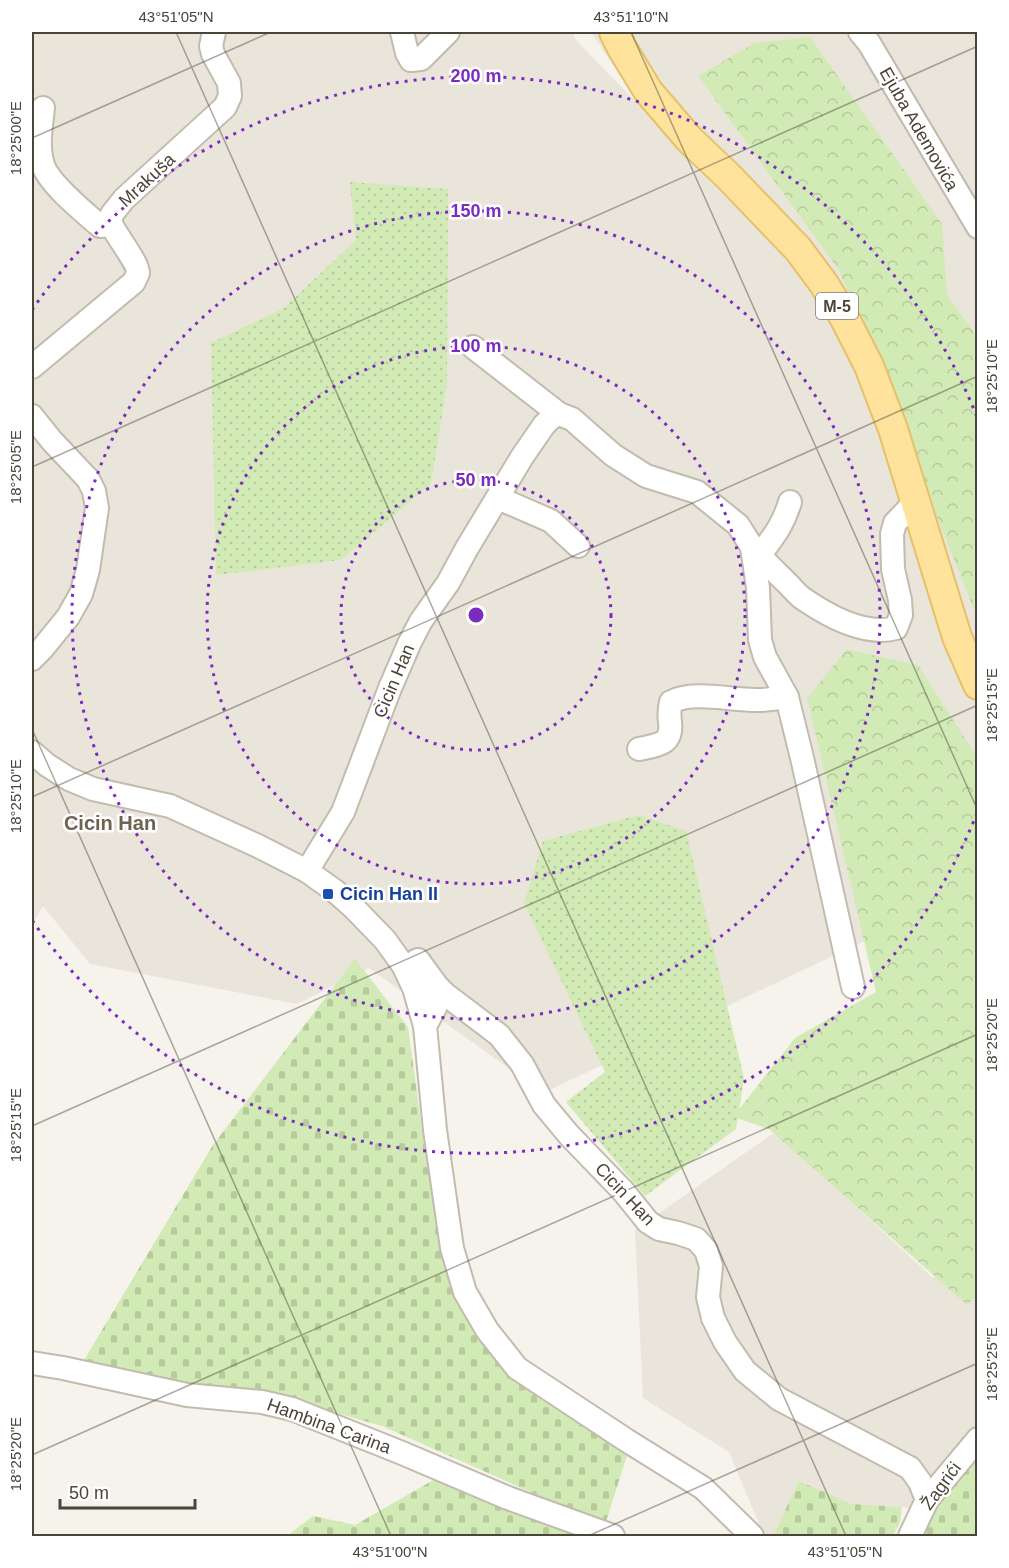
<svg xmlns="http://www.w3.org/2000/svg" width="1009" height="1568" font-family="Helvetica,sans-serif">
<defs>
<pattern id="grass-dots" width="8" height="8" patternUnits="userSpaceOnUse" patternTransform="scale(1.5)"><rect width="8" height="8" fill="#d2eab5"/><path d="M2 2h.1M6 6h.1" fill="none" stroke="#b6ca9c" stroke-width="1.8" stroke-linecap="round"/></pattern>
<pattern id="forest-crowns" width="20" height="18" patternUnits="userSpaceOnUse" patternTransform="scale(1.5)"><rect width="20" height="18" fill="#d2eab5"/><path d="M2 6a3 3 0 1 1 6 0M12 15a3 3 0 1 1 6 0" fill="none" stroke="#b6ca9c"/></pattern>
<pattern id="cemetery-stones" width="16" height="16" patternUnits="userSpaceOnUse" patternTransform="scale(1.5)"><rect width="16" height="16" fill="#d2eab5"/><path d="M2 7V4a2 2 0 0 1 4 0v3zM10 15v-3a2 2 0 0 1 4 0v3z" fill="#b6ca9c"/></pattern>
</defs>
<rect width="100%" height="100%" fill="#f6f3ec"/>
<!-- residential -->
<g fill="#eae5da">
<path d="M32 32H573L575 39 640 106 591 32H977V760L918 665 847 649 873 937 543 1093 369 968 297 1004 90 964 43 906 32 925Z"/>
<path d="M775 1132 933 1278 977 1247V1454L931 1511 902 1507 852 1504 799 1481 773 1536H764L729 1452 643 1398 635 1230Z"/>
</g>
<!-- grass -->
<g fill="url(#grass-dots)">
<path d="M350 182 448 189 447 383 431 484 341 560 216 575 211 343 284 308 356 240Z"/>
<path d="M639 815 686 831 744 1078 736 1129 645 1196 566 1102 605 1072 524 903 543 841Z"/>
</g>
<!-- forest -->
<g fill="url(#forest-crowns)">
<path d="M810 37 942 224 947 295 977 336V613L975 612 839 270 698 76 754 43Z"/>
<path d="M847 649 918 665 977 757 978 1295 967 1305 769 1129 733 1117 795 1038 876 992 807 698Z"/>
</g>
<!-- cemetery -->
<g fill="url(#cemetery-stones)">
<path d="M355 959 408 1027 425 1152 454 1283 480 1333 504 1370 629 1449 605 1525 382 1426 284 1398 232 1387 144 1378 84 1360 213 1145Z"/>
<path d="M977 1454V1536H919L931 1511Z"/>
<path d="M437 1478 587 1536H287L313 1516 355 1525Z"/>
<path d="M799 1481 852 1504 902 1507 900 1522 893 1536H773Z"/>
</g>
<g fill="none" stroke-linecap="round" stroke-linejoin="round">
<!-- minor casing -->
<g stroke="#c2bbae" stroke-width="26">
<g id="minor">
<path d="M402 32 407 53 411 60 421 59 448 32"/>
<path d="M860 32 869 43 978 227"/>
<path d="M43 108C41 127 37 146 43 165 49 184 84 212 100 226L111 225"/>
<path d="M473 347 559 414"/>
<path d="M32 367 134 282C135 279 137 276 138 273 139 264 115 234 110 222L112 214 124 199 225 107 230 96 229 83 213 54 211 46 214 32"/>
<path d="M32 416 52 441 88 479 94 491 97 508 88 570 81 594 68 617 42 649 32 659"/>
<path d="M498 498 551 521 578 546"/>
<path d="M752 547C763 560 776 572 788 584 793 589 798 596 805 600 830 617 866 636 896 628L901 615 900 600 893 569 892 534 895 523 915 502"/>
<path d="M759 556C774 536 783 525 790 502"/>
<path d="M639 749C657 745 673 745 670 722 669 714 669 709 671 702 694 690 733 701 759 700 768 700 778 698 787 697"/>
<path d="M32 752 47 765 69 779 93 789 170 806 258 846 307 871 335 891 354 908 385 940 403 965 414 988 425 1026 435 1130 452 1248 465 1292 487 1330 517 1368 626 1440 703 1488 752 1536"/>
<path d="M307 871 343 812 390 688 410 642 421 621 448 583 467 548 522 457 544 425 551 418 559 414 572 419 613 455 646 476 697 492 738 525 752 547 758 588 760 640 765 657 787 697 803 762 853 987"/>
<path d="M425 1026 435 1008 436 1004 416 963V961L418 960 437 986 445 994 499 1035 522 1064 544 1105 569 1135 623 1191 648 1222 659 1229 678 1233 696 1239 706 1250 711 1266 708 1297 713 1318 725 1342 745 1371 779 1399 910 1468 920 1482 927 1500"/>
<path d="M32 1363 63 1368 187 1395 262 1402 292 1409 402 1453 508 1498 613 1536"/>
<path d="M910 1536 927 1500 978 1439"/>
</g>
</g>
<!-- major casing -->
<g stroke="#e6c16a" stroke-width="32">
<path id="major" d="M614 32 622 48 648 91 690 140 728 176 798 249 824 284 844 317 869 366 893 429 957 637 978 685"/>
</g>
<!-- minor -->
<use href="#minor" stroke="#fff" stroke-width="22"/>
<!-- major -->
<use href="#major" stroke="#ffe39c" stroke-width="28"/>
</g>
<!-- ticks -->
<path fill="none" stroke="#4b4439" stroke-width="1.5" stroke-opacity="0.45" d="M176 32 846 1536M631 32 978 811M32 138 271 32M32 467 978 46M32 729 391 1536M32 797 978 376M32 1126 978 705M32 1455 978 1034M588 1536 978 1363"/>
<!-- distance rings -->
<g fill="none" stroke="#7b2cbf" stroke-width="3" stroke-dasharray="3 6">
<circle cx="476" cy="615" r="135"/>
<circle cx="476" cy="615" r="269"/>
<circle cx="476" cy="615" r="404"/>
<path d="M977 813A539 539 0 0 1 32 920M32 310A539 539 0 0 1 977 417"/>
</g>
<!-- markers -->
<rect fill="#1a4fb4" stroke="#fff" stroke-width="2" x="322" y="888" width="12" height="12" rx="3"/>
<g text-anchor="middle" stroke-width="5" stroke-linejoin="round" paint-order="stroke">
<!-- shield labels -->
<rect fill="#fff" stroke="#817c74" stroke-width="1.5" x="816" y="293" width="42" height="26" rx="4.5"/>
<g font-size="16" font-weight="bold" fill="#4b4439">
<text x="837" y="312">M-5</text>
</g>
<!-- street labels -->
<g font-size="18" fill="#4b4439" stroke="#fff">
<text transform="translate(919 129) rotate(60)" y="6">Ejuba Ademovića</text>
<text transform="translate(147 180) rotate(-43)" y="6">Mrakuša</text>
<text transform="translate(394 681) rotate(-67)" y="6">Cicin Han</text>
<text transform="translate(625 1194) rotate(47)" y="6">Cicin Han</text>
<text transform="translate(329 1426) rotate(20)" y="6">Hambina Carina</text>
<text transform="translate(941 1486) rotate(-54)" y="6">Žagrići</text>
</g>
<!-- transit labels -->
<g font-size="18" font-weight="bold" fill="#164399" stroke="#fff" text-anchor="start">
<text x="340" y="900">Cicin Han II</text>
</g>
<!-- neighbourhood labels -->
<g font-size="20" font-weight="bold" fill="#6e6250" stroke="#fff">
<text x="110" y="830">Cicin Han</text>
</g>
</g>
<circle cx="476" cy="615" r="9" fill="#7b2cbf" stroke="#fff" stroke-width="3"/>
<g font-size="18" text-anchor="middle" font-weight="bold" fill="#7b2cbf" stroke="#fff" stroke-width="5" stroke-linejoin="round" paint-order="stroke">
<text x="476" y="82">200 m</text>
<text x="476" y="217">150 m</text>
<text x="476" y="352">100 m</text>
<text x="476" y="486">50 m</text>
</g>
<!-- border -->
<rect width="1009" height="1568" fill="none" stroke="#ffffff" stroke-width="66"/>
<!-- scale -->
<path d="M60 1499v9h135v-9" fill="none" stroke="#4b4439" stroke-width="3"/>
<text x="69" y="1499" font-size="18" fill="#4b4439" stroke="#ffffff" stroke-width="4.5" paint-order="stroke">50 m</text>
<rect x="33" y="33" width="943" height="1502" fill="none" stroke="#4b4439" stroke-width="2"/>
<g font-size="15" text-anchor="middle" fill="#4b4439">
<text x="176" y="22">43°51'05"N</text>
<text x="631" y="22">43°51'10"N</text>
<text transform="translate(16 138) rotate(-90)" y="5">18°25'00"E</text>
<text transform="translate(992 376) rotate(-90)" y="5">18°25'10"E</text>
<text transform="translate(16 467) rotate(-90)" y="5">18°25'05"E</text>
<text transform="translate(992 705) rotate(-90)" y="5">18°25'15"E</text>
<text transform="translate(16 796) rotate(-90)" y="5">18°25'10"E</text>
<text transform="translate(992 1035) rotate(-90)" y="5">18°25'20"E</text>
<text transform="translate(16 1125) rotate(-90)" y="5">18°25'15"E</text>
<text transform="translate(992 1364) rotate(-90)" y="5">18°25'25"E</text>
<text transform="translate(16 1454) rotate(-90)" y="5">18°25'20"E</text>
<text x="390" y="1557">43°51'00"N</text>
<text x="845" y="1557">43°51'05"N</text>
</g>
</svg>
